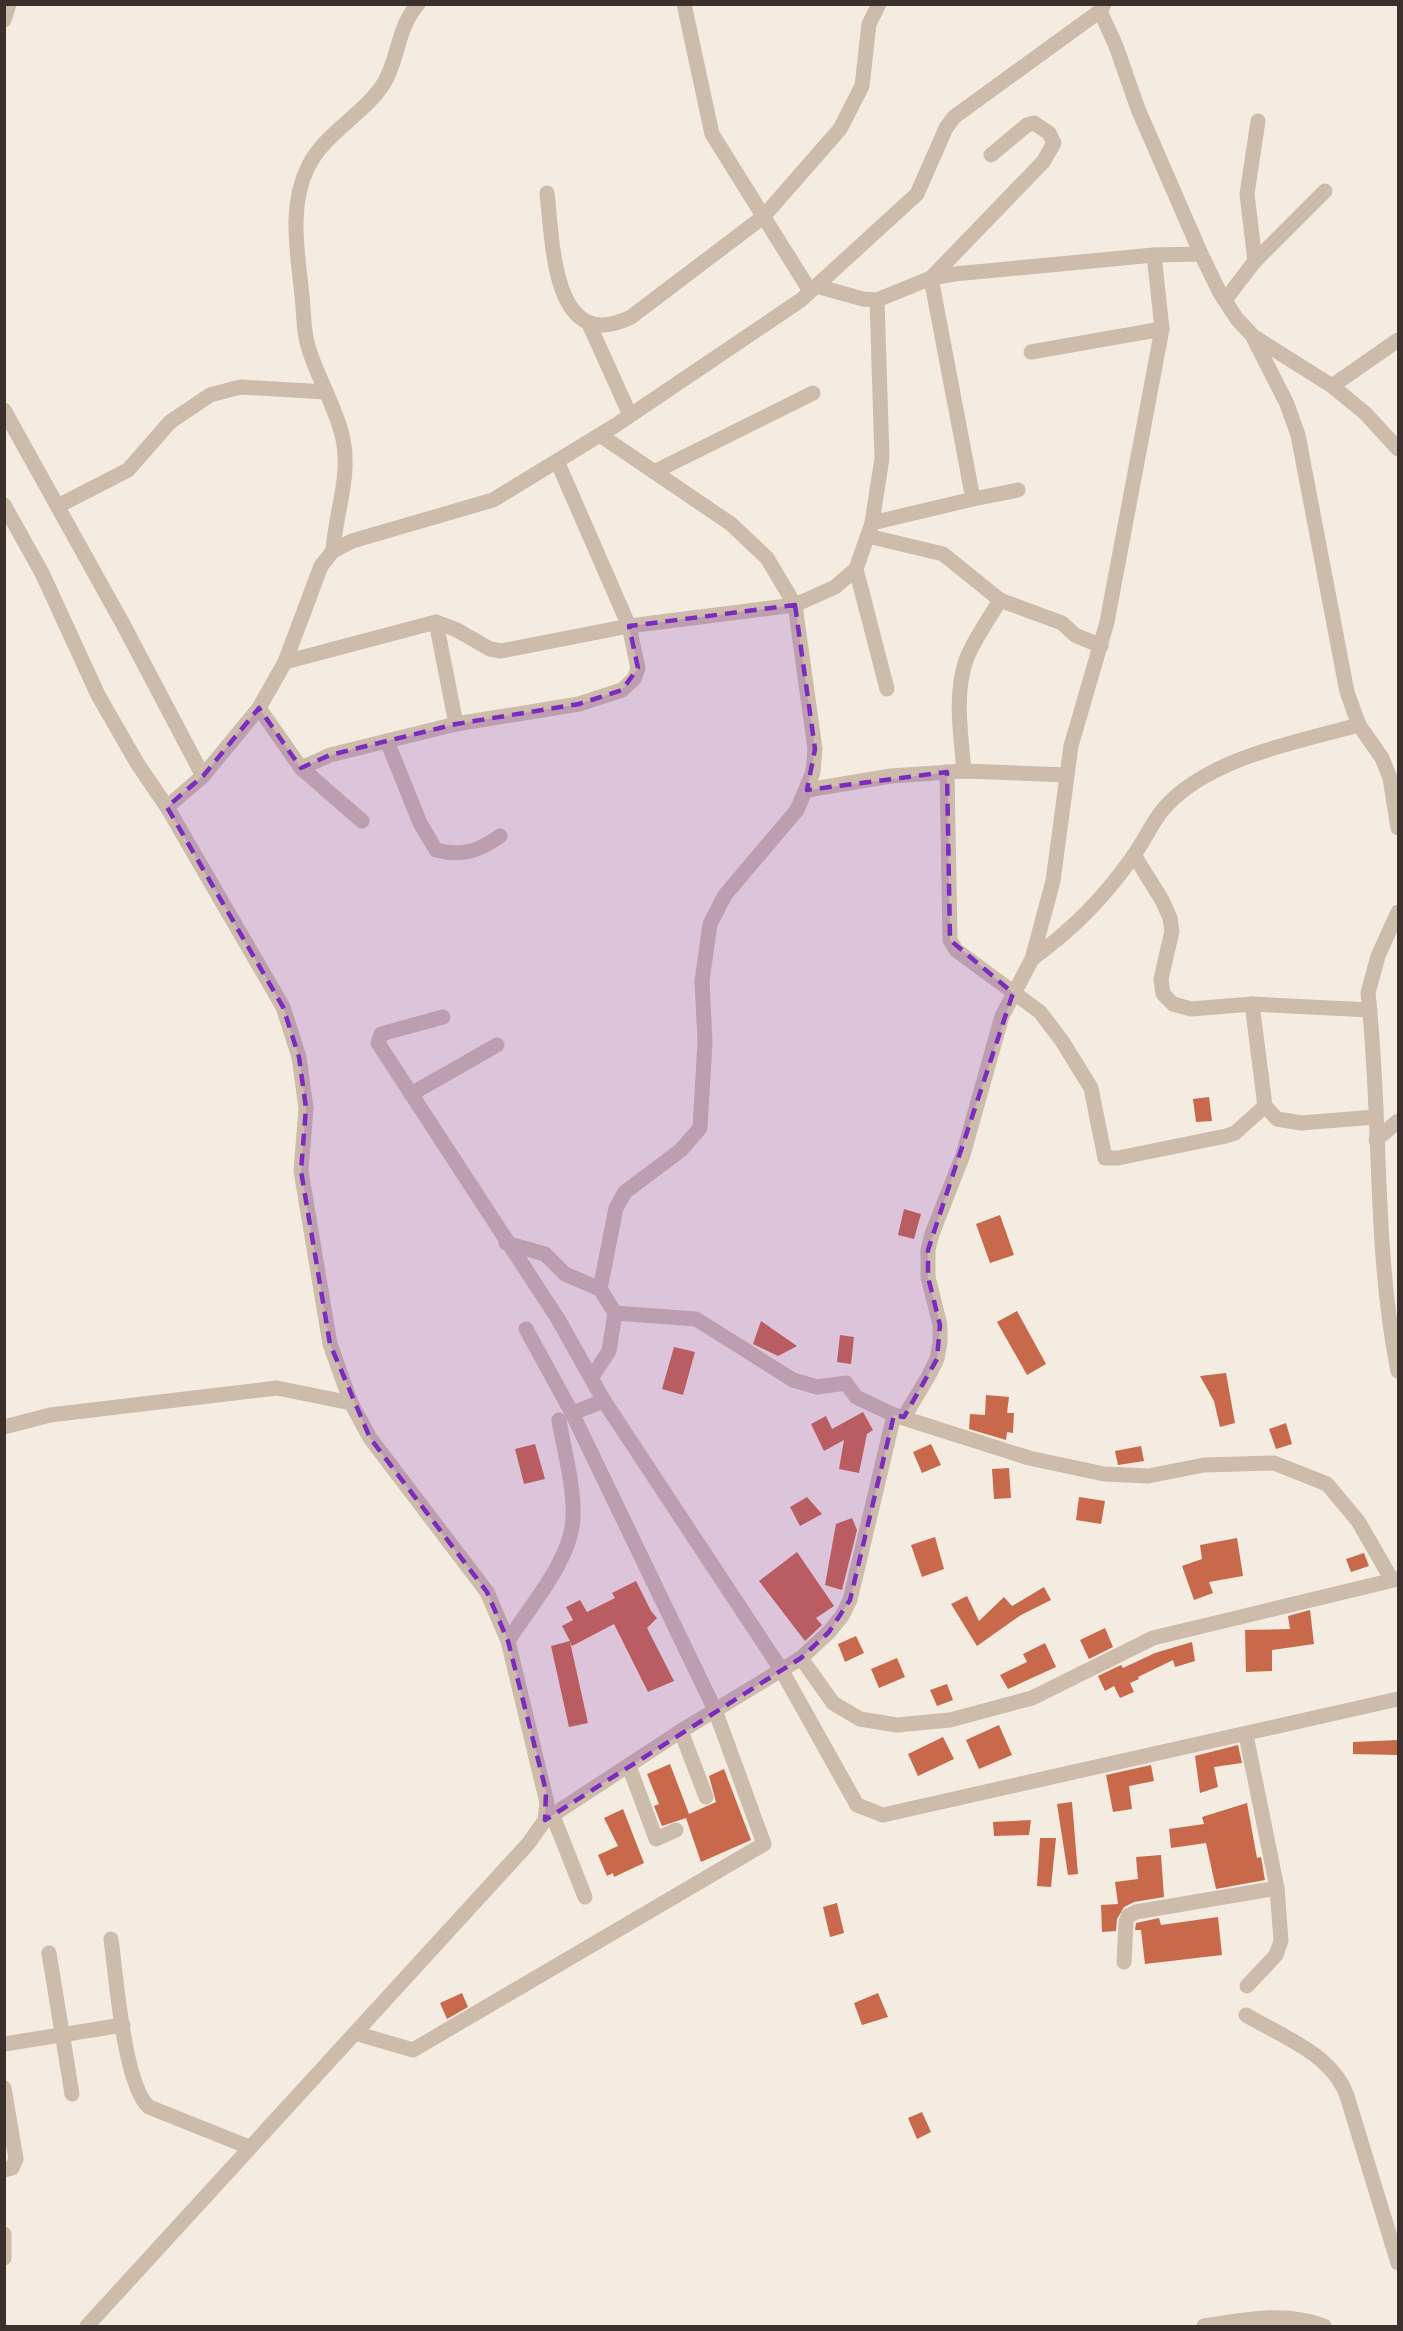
<svg xmlns="http://www.w3.org/2000/svg" width="1403" height="2331" font-family="Poppins,sans-serif">
<rect width="100%" height="100%" fill="#f4ebe1"/>
<!-- building -->
<g fill="#c8694b">
<path d="M1209 1097 1212 1121 1196 1122 1193 1099Z"/>
<path d="M904 1209 921 1214 914 1239 898 1235Z"/>
<path d="M1000 1215 1014 1255 990 1263 976 1224Z"/>
<path d="M1017 1311 1046 1364 1027 1375 997 1322Z"/>
<path d="M761 1321 797 1346 778 1356 753 1344Z"/>
<path d="M840 1335 854 1337 851 1364 837 1362Z"/>
<path d="M674 1347 695 1352 683 1395 662 1389Z"/>
<path d="M1226 1373 1235 1423 1220 1427 1214 1401 1200 1376Z"/>
<path d="M986 1395 1009 1397 1007 1413H1014L1013 1433 1007 1432 1006 1440 969 1429 970 1414 985 1415Z"/>
<path d="M863 1412 873 1430 867 1434 859 1473 839 1469 844 1440 824 1451 811 1424 826 1416 832 1429Z"/>
<path d="M1286 1423 1292 1444 1276 1449 1269 1429Z"/>
<path d="M535 1444 545 1479 524 1484 515 1449Z"/>
<path d="M931 1444 941 1465 922 1473 913 1452Z"/>
<path d="M1141 1446 1144 1461 1118 1465 1115 1451Z"/>
<path d="M1009 1468 1011 1498 994 1499 992 1469Z"/>
<path d="M807 1497 822 1514 800 1526 790 1507Z"/>
<path d="M1079 1497 1105 1501 1101 1524 1076 1520Z"/>
<path d="M852 1518 857 1530 842 1590 825 1585 836 1524Z"/>
<path d="M935 1537 944 1569 922 1577 911 1545Z"/>
<path d="M1237 1538 1243 1576 1209 1582 1213 1593 1194 1600 1182 1566 1202 1559 1200 1545Z"/>
<path d="M797 1552 834 1606 816 1618 822 1625 805 1641 759 1581Z"/>
<path d="M1364 1553 1369 1566 1351 1572 1346 1559Z"/>
<path d="M636 1581 651 1611 657 1618 647 1628 674 1681 648 1692 614 1624 572 1646 570 1642 588 1723 569 1727 551 1646 570 1641 562 1626 573 1620 566 1607 580 1600 587 1612 615 1598 612 1593Z"/>
<path d="M1044 1587 1051 1600 1021 1615 977 1646 951 1604 967 1596 979 1621 1004 1597 1012 1606Z"/>
<path d="M1310 1610 1314 1644 1272 1650V1671L1246 1672 1245 1630 1290 1629 1288 1616Z"/>
<path d="M1105 1628 1113 1647 1089 1659 1080 1640Z"/>
<path d="M856 1636 864 1653 845 1662 838 1644Z"/>
<path d="M1192 1642 1195 1661 1175 1667 1173 1660 1138 1677 1139 1679 1130 1683 1134 1692 1120 1698 1114 1686 1105 1691 1098 1676 1121 1665 1123 1668 1155 1653Z"/>
<path d="M1045 1643 1056 1667 1008 1689 1000 1675 1027 1662 1023 1654Z"/>
<path d="M897 1658 905 1677 879 1688 871 1669Z"/>
<path d="M947 1684 953 1700 937 1706 930 1690Z"/>
<path d="M999 1725 1012 1755 979 1769 966 1740Z"/>
<path d="M943 1737 954 1759 918 1776 908 1754Z"/>
<path d="M1398 1740V1755L1353 1754V1742Z"/>
<path d="M1238 1745 1242 1763 1214 1767 1218 1787 1200 1793 1195 1756Z"/>
<path d="M670 1764 689 1814 716 1802 709 1776 724 1769 751 1840 701 1862 686 1818 662 1826 654 1806 659 1804 647 1774Z"/>
<path d="M1151 1765 1154 1781 1129 1786 1132 1809 1113 1812 1106 1775Z"/>
<path d="M1072 1802 1078 1874 1068 1875 1057 1804Z"/>
<path d="M1247 1803 1257 1858 1261 1857 1265 1880 1216 1889 1206 1843 1171 1848 1169 1829 1204 1824 1202 1817Z"/>
<path d="M623 1809 644 1863 614 1877 613 1873 607 1876 598 1855 618 1846 604 1818Z"/>
<path d="M1031 1820 1029 1835 994 1836 993 1822Z"/>
<path d="M1040 1838H1056L1051 1887 1037 1886Z"/>
<path d="M1161 1855 1164 1897 1134 1902 1124 1907 1117 1919 1116 1931 1102 1932 1101 1905 1118 1904 1115 1882 1138 1879 1136 1857Z"/>
<path d="M837 1903 844 1933 830 1937 823 1907Z"/>
<path d="M1218 1917 1222 1955 1145 1964 1141 1930H1135L1136 1923 1159 1918 1161 1925Z"/>
<path d="M462 1993 468 2007 447 2019 440 2003Z"/>
<path d="M878 1993 888 2017 862 2025 854 2003Z"/>
<path d="M922 2112 931 2132 917 2139 908 2118Z"/>
</g>
<g fill="none" stroke-linecap="round" stroke-linejoin="round">
<!-- street -->
<g stroke="#cdbbac" stroke-width="15">
<path d="M684 4 712 134 810 291"/>
<path d="M1100 11 1116 46 1138 109 1201 254 1220 293 1237 319 1253 336 1332 386 1365 413 1398 449"/>
<path d="M4 20 9 4"/>
<path d="M547 193C553 242 552 356 631 317L763 217 840 129 862 86 869 24 879 4"/>
<path d="M1255 261 1247 194 1258 121"/>
<path d="M816 286 863 299 877 300 931 278 954 274 1154 255 1201 254"/>
<path d="M1225 300 1255 261 1325 191"/>
<path d="M589 324 630 415"/>
<path d="M1254 339 1287 404 1298 435 1347 692 1359 725 1382 758 1390 778 1398 828"/>
<path d="M1031 352 1162 329"/>
<path d="M1332 386 1398 340"/>
<path d="M4 410 124 626 203 776"/>
<path d="M600 435 731 524 767 558 795 605 815 749 813 772 797 810 725 895 710 924 702 981 705 1042 700 1128 681 1150 625 1192 616 1208 600 1289"/>
<path d="M654 472 813 393"/>
<path d="M973 499 1018 490"/>
<path d="M4 505 42 573 98 695 137 763 167 807 283 1007 299 1057 306 1108 301 1171 330 1344 351 1403 370 1438 487 1592 508 1641 547 1803 545 1820 528 1844 87 2326"/>
<path d="M58 506 128 470 170 422 210 395 240 387 326 392"/>
<path d="M872 523 973 499 931 278 1043 162 1054 143 1049 133 1034 123 1027 125 991 155"/>
<path d="M868 536 943 554 1000 600 1062 623 1075 635 1101 646"/>
<path d="M333 551C335 514 351 477 343 439 336 406 317 378 308 346 303 331 304 312 302 296 298 254 288 207 308 167 325 132 364 115 384 83 399 58 397 28 418 4"/>
<path d="M856 569 887 689"/>
<path d="M436 622 456 724"/>
<path d="M285 662 436 622 457 630 490 649 501 651 629 626 795 605 835 587 856 569 872 523 882 458 877 300"/>
<path d="M259 708 301 768 330 755 456 724 579 704 622 690 634 679 638 668 629 626 557 461"/>
<path d="M387 741 420 823 436 850C462 857 479 851 500 836"/>
<path d="M301 768 362 821"/>
<path d="M964 771C961 735 954 695 966 660 974 639 989 619 1000 600"/>
<path d="M947 772 950 940 956 950 1040 1012 1062 1041 1091 1088 1105 1158H1118L1226 1136 1235 1133 1265 1106"/>
<path d="M807 790 891 776 964 771 1066 775"/>
<path d="M167 807 203 776 259 708 285 662 321 566 333 551 352 541 493 500 616 425 801 300 917 194 946 128 954 117 1100 11 1104 4"/>
<path d="M1134 855 1162 900 1170 918 1172 931 1161 979 1163 994 1173 1004 1191 1009 1252 1004 1370 1010"/>
<path d="M1398 912 1378 956 1368 993C1382 1118 1373 1247 1398 1371"/>
<path d="M1032 959C1074 928 1104 898 1134 855 1144 841 1151 825 1161 812 1203 759 1296 742 1359 725"/>
<path d="M1252 1004 1265 1106 1277 1119 1301 1123 1375 1117"/>
<path d="M443 1017 381 1034 378 1043 558 1319 604 1401 782 1671 857 1805 883 1815 1398 1699"/>
<path d="M411 1094 497 1045"/>
<path d="M1376 1140 1398 1121"/>
<path d="M506 1243 545 1254 565 1274 600 1289 615 1313 696 1319 793 1380 817 1387 846 1383 856 1397 894 1415 1029 1458 1104 1474 1148 1476 1204 1465 1274 1463 1327 1484 1358 1521 1392 1580"/>
<path d="M592 1377 609 1351 615 1313"/>
<path d="M572 1413 604 1401"/>
<path d="M904 1417 928 1377 937 1359 940 1342V1325L928 1277V1250L932 1234 963 1155 1002 1016 1032 959 1053 881 1071 746 1107 622 1162 329 1154 255"/>
<path d="M4 1427 50 1415 277 1388 351 1403"/>
<path d="M508 1641C530 1606 573 1558 573 1516 574 1484 564 1451 559 1420"/>
<path d="M801 1658 833 1703 860 1719 897 1725 950 1720 1032 1698 1153 1638 1398 1579"/>
<path d="M681 1731 706 1797"/>
<path d="M1246 1735 1277 1888 1281 1941 1276 1955 1247 1986"/>
<path d="M629 1766 656 1839 676 1830"/>
<path d="M553 1816 585 1897"/>
<path d="M545 1820 681 1731 801 1658 829 1632 842 1616 850 1600 894 1415"/>
<path d="M111 1939C116 1975 124 2086 149 2107L249 2147"/>
<path d="M49 1953 72 2094"/>
<path d="M1124 1962 1126 1922 1128 1916 1136 1912 1277 1888"/>
<path d="M1246 2015C1283 2037 1332 2054 1347 2096L1398 2263"/>
<path d="M355 2033 413 2050 764 1844 715 1710 572 1413 526 1329"/>
<path d="M4 2044 123 2025"/>
<path d="M4 2088 16 2159 12 2168 4 2170"/>
<path d="M4 2234V2258"/>
<path d="M1204 2326C1245 2320 1284 2311 1324 2326"/>
</g>
</g>
<!-- marked area -->
<path fill="#7b2cbf" fill-opacity="0.2" stroke="#7b2cbf" stroke-width="4.5" stroke-dasharray="12 8" stroke-linejoin="round" d="M795 605 815 749 807 790 947 772 950 940 1013 993 928 1250V1277L940 1325 937 1359 904 1417 894 1415 850 1600 829 1632 801 1658 545 1820 546 1791 508 1641 487 1592 370 1438 330 1344 301 1171 306 1108 299 1057 283 1007 167 807 203 776 259 708 301 768 330 755 456 724 579 704 622 690 638 668 629 626Z"/>
<!-- border -->
<rect width="1403" height="2331" fill="none" stroke="#3b302b" stroke-width="12"/>
</svg>
